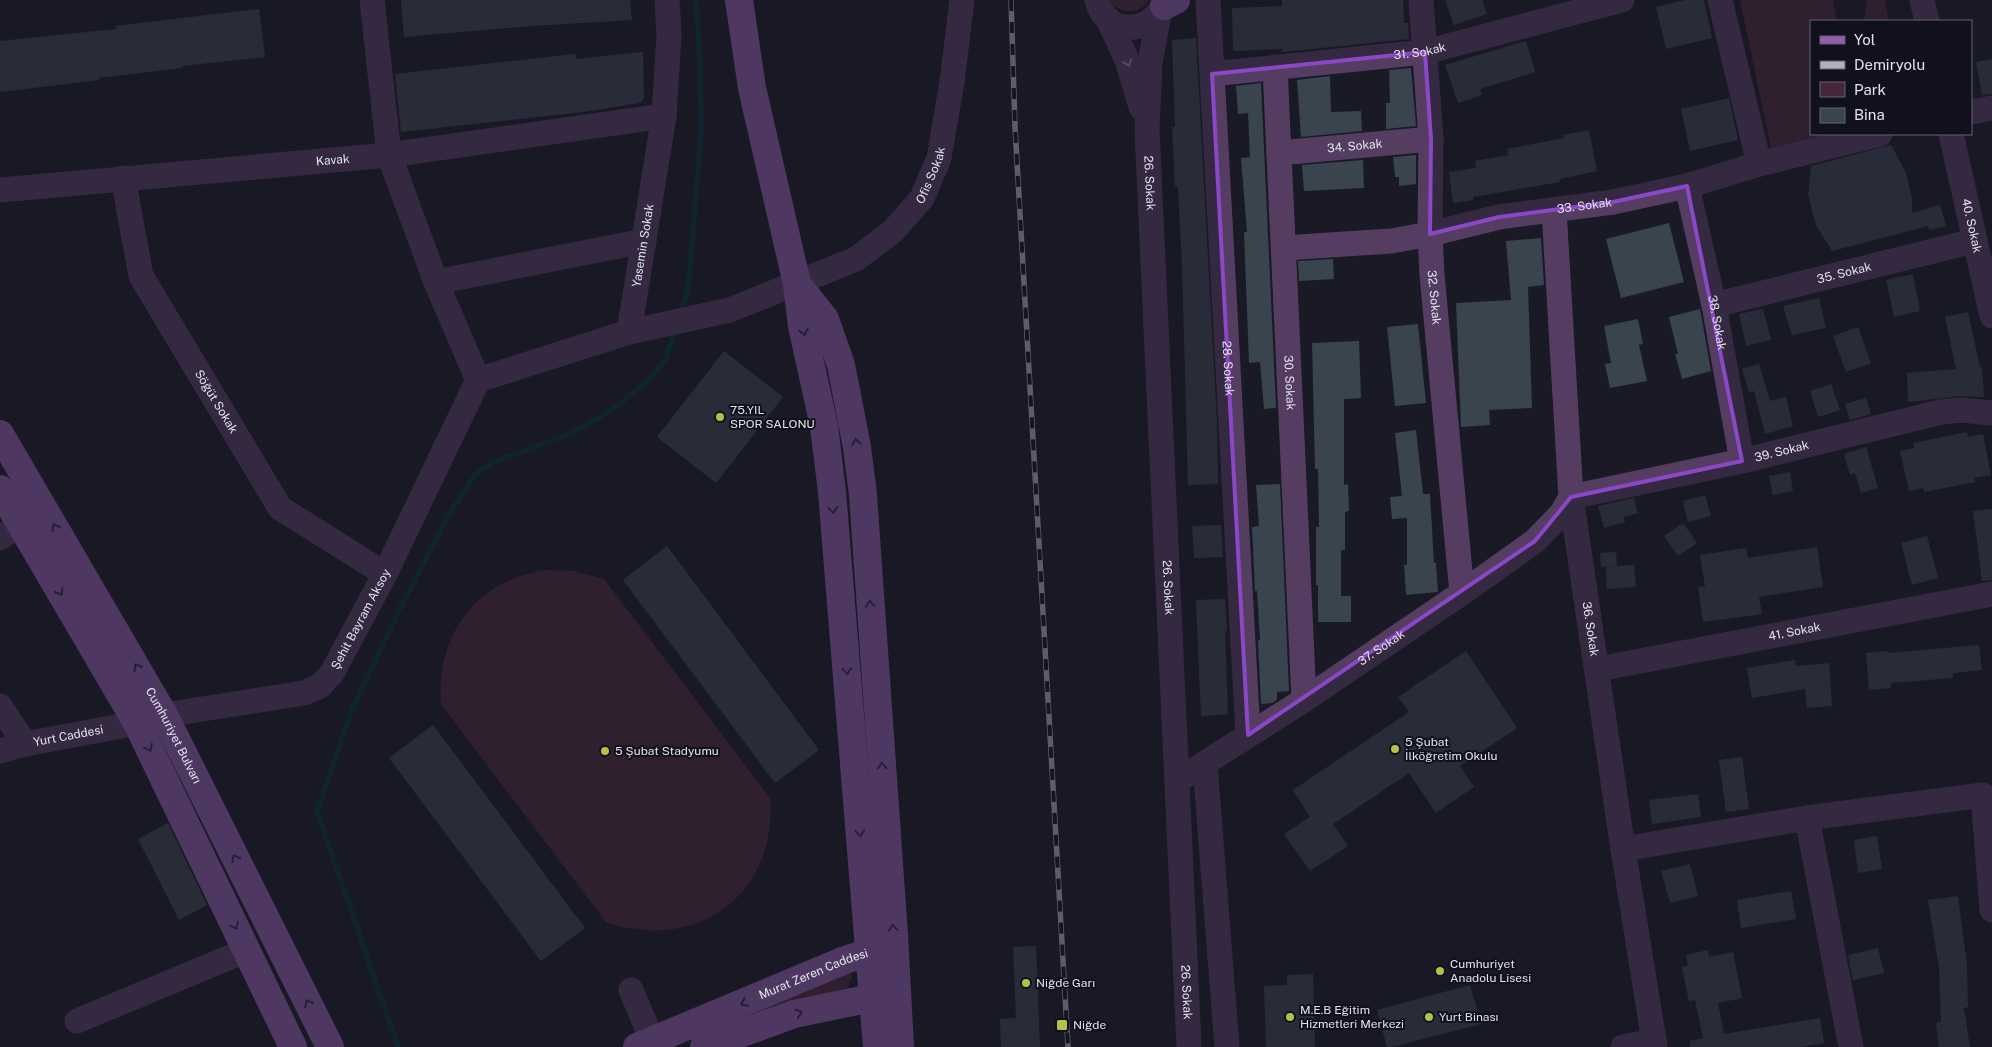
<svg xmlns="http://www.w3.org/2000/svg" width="1992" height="1047" font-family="'Public Sans',sans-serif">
<rect width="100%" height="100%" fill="#191a26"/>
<!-- green -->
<g fill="#49273a">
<path d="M1108 0H1149C1138 16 1119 14 1108 0Z"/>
<path d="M1740 0H1833L1837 21H1811V134H1831L1771 148Z"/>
<path d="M1867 0H1885L1889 21H1864Z"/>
<path d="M546 570 573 571 604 579 770 798C777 895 697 953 606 922L441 704C436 634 476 580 546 570Z"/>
<path d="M850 969 852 977 848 988 789 1003 680 1043Z"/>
</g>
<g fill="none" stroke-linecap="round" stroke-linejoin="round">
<!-- stream -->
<g stroke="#00333c" stroke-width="5">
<path d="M681 313 688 290 701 133 700 60 696 0"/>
<path d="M398 1047 317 811 352 710 396 616 449 514 475 475 491 463 572 433 616 407 646 382 664 362 676 330"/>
</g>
</g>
<!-- building -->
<g fill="#39444e">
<path d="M401 0H630L632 20 531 26 404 37Z"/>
<path d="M1282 0H1403L1404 23H1408L1409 39 1282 52V49L1233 51 1232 8 1282 6Z"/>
<path d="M1445 0H1482L1487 14 1454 25Z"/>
<path d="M1685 0H1704L1712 38 1666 49 1656 7Z"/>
<path d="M259 9 265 57 182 66V68L99 78V80L0 92V41L116 29 115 26Z"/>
<path d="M1196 38 1217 421 1218 484 1188 485 1182 265 1178 187H1175L1172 127H1175L1172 40Z"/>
<path d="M1526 41 1535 72 1480 89 1482 95 1458 103 1445 65Z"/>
<path d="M643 52 644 99 639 103 583 112 401 132 395 74 575 54 576 59Z"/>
<path d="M1992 59V94L1982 95 1976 62Z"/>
<path d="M1411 68 1416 126 1386 129V103H1390L1389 70Z"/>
<path d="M1330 76 1331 112 1361 111 1362 131 1301 137 1297 80Z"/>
<path d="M1261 83 1276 408 1264 409 1260 362 1249 363 1244 232H1247L1241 158 1250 157 1248 113 1238 114 1236 86Z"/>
<path d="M1729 98 1738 140 1690 151 1681 109Z"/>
<path d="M1589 130 1597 171 1560 179V182L1473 197V200L1453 203 1449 172 1476 168 1475 161 1508 155 1507 149 1564 138 1563 135Z"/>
<path d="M1891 145 1906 173 1912 198V213L1940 205 1946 226 1929 230 1928 226 1832 251 1816 225 1808 195 1811 166Z"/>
<path d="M1416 155V184L1399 186V177H1395L1393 157Z"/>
<path d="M1363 160 1364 188 1304 191 1302 165Z"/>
<path d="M1669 223 1684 282 1621 298 1606 239Z"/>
<path d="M1541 238 1544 285 1528 287 1532 408 1489 410 1490 425 1461 427 1456 303 1511 300 1506 241Z"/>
<path d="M1333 259 1334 279 1299 281 1298 261Z"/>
<path d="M1913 274 1920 311 1894 317 1886 280Z"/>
<path d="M1819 298 1826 328 1792 335 1783 306Z"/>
<path d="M1700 309 1711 371 1682 379 1675 354H1678L1669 317Z"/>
<path d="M1763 309 1771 340 1746 346 1739 314Z"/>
<path d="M1968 312 1980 367H1982L1984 397 1960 396 1908 402 1907 373 1956 369 1945 317Z"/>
<path d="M1638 319 1643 344 1639 345 1647 381 1610 388 1605 364 1611 363 1604 326Z"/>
<path d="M1418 324 1426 403 1395 406 1387 327Z"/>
<path d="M1858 327 1871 363 1846 372 1833 336Z"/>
<path d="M1359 341 1361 398 1344 399V485L1348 484 1349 511 1345 512V550H1341V596H1351V622H1318V585H1316V527H1319L1318 469H1315L1312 343Z"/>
<path d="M724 351 783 397 716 483 657 437Z"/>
<path d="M1759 364 1770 401 1786 397 1793 426 1765 434 1754 391 1749 392 1742 369Z"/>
<path d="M1831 384 1840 410 1818 417 1810 391Z"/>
<path d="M1866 398 1871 414 1850 420 1845 404Z"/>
<path d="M1416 430 1423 494H1430L1434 563H1436L1438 592 1406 595 1404 565H1407V518L1392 519 1390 497 1402 496 1395 433Z"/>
<path d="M1967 432 1968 437 1983 434 1991 475 1974 478 1975 482 1924 492 1923 488 1909 491 1900 451 1914 448 1913 443Z"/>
<path d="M1866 447 1878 488 1861 493 1855 473 1850 475 1844 454Z"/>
<path d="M1790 472 1793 491 1773 495 1769 476Z"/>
<path d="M1280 484 1289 691 1277 692V700L1272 703 1261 704 1258 640H1260L1257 591H1255L1252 527 1259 526 1256 485Z"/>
<path d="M1705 495 1711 516 1688 522 1683 501Z"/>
<path d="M1634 498 1638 513 1624 517 1625 522 1604 528 1598 506Z"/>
<path d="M1992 509V580L1982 581 1973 511Z"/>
<path d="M1683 523 1697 543 1678 556 1664 536Z"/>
<path d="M1221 525 1223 557 1194 558 1192 526Z"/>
<path d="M1927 536 1938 578 1912 585 1901 543Z"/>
<path d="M667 546 819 750 775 783 623 580Z"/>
<path d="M1817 547 1823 587 1759 597 1762 614 1703 622 1698 587 1705 586 1700 555 1746 548 1748 558Z"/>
<path d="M1616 552 1617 566 1601 567 1600 553Z"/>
<path d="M1634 565 1636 587 1607 589 1606 567Z"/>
<path d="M1225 599 1227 631H1225L1228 714 1201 716 1196 600Z"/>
<path d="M1979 645 1982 670 1953 673V678L1891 683V688L1869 690 1866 653 1888 651V653Z"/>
<path d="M1466 651 1517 728 1460 766 1474 787 1436 813 1409 773 1333 824 1348 846 1310 871 1284 834 1310 817 1293 790 1409 712 1398 697Z"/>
<path d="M1795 660 1796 666 1829 663 1832 706 1807 708 1805 689 1752 698 1747 668Z"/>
<path d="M433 725 585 928 541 961 389 758Z"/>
<path d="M1742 757 1749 809 1726 812 1719 760Z"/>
<path d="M1698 794 1701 817 1652 824 1649 800Z"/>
<path d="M168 823 207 905 179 920 138 839Z"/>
<path d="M1877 836 1882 869 1858 873 1854 840Z"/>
<path d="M1690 864 1698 896 1670 903 1661 871Z"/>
<path d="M1791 891 1796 919 1741 928 1737 900Z"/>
<path d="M1958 896 1967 965 1968 1007 1964 1008 1970 1047H1939L1936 1023 1941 1022 1939 968 1928 900Z"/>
<path d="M1036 946 1040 1047H1001L1000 1019 1016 1018 1013 947Z"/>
<path d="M1878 948 1884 973 1853 980 1848 955Z"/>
<path d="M1708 950 1709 957 1733 952 1742 998 1718 1003 1724 1034 1820 1018 1824 1043 1800 1047H1690V1041L1703 1038 1695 1000 1689 1001 1682 967 1688 966 1686 955Z"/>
<path d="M1313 974 1315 1047H1266L1264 986 1287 985V975Z"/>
<path d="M1470 985 1481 1024 1392 1047H1387L1377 1010Z"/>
</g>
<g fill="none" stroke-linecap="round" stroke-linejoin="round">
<!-- minor -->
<g stroke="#553d62" stroke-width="25">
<path d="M372 0 389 155 436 282 478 380"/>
<path d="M1097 0C1106 36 1148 35 1164 5"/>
<path id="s1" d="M1208 0 1248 735"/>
<path id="s2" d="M1421 0 1431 139 1430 234 1432 275 1462 593"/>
<path d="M1720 0 1759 164"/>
<path d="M1922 0 1927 21"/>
<path id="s3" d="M1159 14 1150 63 1147 129 1189 1047"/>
<path d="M1108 19 1127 60 1141 107"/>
<path id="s4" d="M1275 67 1304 700"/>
<path id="s5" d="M1212 74 1425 52 1622 0"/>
<path d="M1971 112 1992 108"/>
<path id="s6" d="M1951 134 1992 316"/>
<path id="s7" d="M1279 153 1431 139"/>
<path id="s8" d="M123 178 141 276 280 508 385 574"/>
<path id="s9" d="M1687 186 1714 305 1742 461"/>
<path id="s10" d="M0 190 389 155 664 116"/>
<path id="s11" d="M1554 210 1571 497 1623 849 1655 1047"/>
<path id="s12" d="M1284 248 1391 241 1430 234 1499 217 1613 202 1687 186 1759 164 1880 134"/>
<path d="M436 282 644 241"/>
<path id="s13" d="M1714 305 1974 241"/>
<path id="s14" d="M629 332 730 310 856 259 893 231 922 198 939 158 952 82 962 0"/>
<path id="s15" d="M478 380 629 332 664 116 669 35 667 0"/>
<path d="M0 538 20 524"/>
<path id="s16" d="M1598 669 1992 594"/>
<path d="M0 706 25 744"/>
<path id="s17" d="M0 751 25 744 137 723 164 715 304 693 320 686 332 673 385 574 478 380"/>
<path d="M1205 764 1227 1047"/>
<path id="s18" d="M1177 781 1304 700 1462 593 1535 541 1562 513 1571 497 1742 461 1941 412 1961 410 1992 413"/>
<path d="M1807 818 1851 1047"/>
<path d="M1623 849 1807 818 1983 795 1992 910"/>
<path d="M631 990 655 1047"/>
<path d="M77 1021 247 950"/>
<path d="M1623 1047 1654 1041"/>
</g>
<!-- major -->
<g stroke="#8f5da9" stroke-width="28">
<path d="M739 0 752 88 797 284 802 326 824 426 832 492 877 1047"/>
<path d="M1164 6 1176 0"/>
<path d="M797 284 825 319 841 365 857 447 863 495 894 935 900 1047"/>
<path id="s19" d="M0 434 164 715 330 1047"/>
<path d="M0 489 137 723 293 1047"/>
<path id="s20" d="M637 1047 845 960 870 952 884 956 896 972 894 987 886 995 794 1014 704 1047"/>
</g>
<!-- rail casing -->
<g stroke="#afb0b9" stroke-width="5.5">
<path id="rail" d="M1011 0 1015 127 1068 1047"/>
</g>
<!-- rail -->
<use href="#rail" stroke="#10111c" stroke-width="4" stroke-dasharray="11" stroke-linecap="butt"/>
</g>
<!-- one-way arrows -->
<defs><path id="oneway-chevron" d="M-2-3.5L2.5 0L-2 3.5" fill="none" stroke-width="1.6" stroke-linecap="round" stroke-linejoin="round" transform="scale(1.25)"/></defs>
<use stroke="#9488a0" href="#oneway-chevron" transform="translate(1128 63) rotate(71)"/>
<g stroke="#362846">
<use href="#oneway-chevron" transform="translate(804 332) rotate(78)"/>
<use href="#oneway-chevron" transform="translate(856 442) rotate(-99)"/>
<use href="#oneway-chevron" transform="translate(833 510) rotate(85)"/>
<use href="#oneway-chevron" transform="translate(55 527) rotate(-120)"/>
<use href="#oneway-chevron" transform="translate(60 592) rotate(60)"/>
<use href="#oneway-chevron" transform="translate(870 604) rotate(-94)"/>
<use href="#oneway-chevron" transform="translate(137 667) rotate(-120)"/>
<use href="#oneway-chevron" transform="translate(847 671) rotate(85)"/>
<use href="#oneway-chevron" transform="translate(149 748) rotate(64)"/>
<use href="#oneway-chevron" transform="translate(882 766) rotate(-94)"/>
<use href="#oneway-chevron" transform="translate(860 833) rotate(85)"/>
<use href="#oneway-chevron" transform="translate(235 858) rotate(-117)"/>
<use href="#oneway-chevron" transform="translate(235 926) rotate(64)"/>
<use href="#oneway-chevron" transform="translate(893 928) rotate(-94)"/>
<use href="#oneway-chevron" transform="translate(308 1003) rotate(-117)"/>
<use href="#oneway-chevron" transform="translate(744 1003) rotate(157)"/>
<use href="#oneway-chevron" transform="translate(799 1013) rotate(-16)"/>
</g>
<!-- marked area -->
<path d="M0 0H1992V1047H0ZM1425 52 1431 139 1430 234 1499 217 1613 202 1687 186 1742 461 1571 497 1535 541 1248 735 1212 74Z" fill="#191a26" fill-opacity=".55" fill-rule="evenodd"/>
<path fill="none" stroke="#8a47c6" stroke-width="4" stroke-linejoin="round" d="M1425 52 1431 139 1430 234 1499 217 1613 202 1687 186 1742 461 1571 497 1535 541 1248 735 1212 74Z"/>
<!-- markers -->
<g fill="#b6c148" stroke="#10111c" stroke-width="2">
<circle cx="720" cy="417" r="5"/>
<circle cx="1395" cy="749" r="5"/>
<circle cx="605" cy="751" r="5"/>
<circle cx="1440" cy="971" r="5"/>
<circle cx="1026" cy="983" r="5"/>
<circle cx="1290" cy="1017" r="5"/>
<circle cx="1429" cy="1017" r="5"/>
<rect x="1056" y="1019" width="12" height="12" rx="2.5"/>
</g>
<g text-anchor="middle" stroke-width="4" stroke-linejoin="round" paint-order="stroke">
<!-- street labels -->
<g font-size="12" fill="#e2e3eb" stroke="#10111c">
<text dy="4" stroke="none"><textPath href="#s5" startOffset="209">31. Sokak</textPath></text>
<text dy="4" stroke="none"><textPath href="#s7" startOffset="76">34. Sokak</textPath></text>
<text dy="4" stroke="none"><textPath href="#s10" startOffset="334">Kavak</textPath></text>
<text dy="4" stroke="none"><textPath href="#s14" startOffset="354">Ofis Sokak</textPath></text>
<text dy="4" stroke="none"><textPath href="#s3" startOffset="170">26. Sokak</textPath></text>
<text dy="4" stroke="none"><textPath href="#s12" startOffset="304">33. Sokak</textPath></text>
<text dy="4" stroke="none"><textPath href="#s6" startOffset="94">40. Sokak</textPath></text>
<text dy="4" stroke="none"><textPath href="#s15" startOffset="246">Yasemin Sokak</textPath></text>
<text dy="4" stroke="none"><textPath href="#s13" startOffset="134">35. Sokak</textPath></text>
<text dy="4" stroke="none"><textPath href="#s2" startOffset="298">32. Sokak</textPath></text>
<text dy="4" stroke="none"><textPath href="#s9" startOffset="140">38. Sokak</textPath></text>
<text dy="4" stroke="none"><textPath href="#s1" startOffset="369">28. Sokak</textPath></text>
<text dy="4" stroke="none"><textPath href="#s4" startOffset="316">30. Sokak</textPath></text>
<text dy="4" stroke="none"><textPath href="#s8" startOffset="246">Söğüt Sokak</textPath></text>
<text dy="4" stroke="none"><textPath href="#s18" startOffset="704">39. Sokak</textPath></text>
<text dy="4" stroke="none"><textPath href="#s3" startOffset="575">26. Sokak</textPath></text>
<text dy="4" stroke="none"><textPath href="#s17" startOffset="406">Şehit Bayram Aksoy</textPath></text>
<text dy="4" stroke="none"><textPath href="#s11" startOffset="421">36. Sokak</textPath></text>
<text dy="4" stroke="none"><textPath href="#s16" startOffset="200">41. Sokak</textPath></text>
<text dy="4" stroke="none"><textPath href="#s18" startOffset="244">37. Sokak</textPath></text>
<text dy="4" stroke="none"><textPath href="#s17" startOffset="70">Yurt Caddesi</textPath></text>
<text dy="4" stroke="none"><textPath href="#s19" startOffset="348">Cumhuriyet Bulvarı</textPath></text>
<text dy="4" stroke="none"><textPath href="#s20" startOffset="191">Murat Zeren Caddesi</textPath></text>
<text dy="4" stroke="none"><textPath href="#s3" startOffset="980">26. Sokak</textPath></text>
</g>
<!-- poi labels -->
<g font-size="12" fill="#e2e3eb" stroke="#10111c" text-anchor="start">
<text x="730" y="414">75.YIL<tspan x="730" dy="14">SPOR SALONU</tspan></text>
<text x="1405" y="746">5 Şubat<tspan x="1405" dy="14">İlköğretim Okulu</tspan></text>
<text x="615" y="755">5 Şubat Stadyumu</text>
<text x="1450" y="968">Cumhuriyet<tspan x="1450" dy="14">Anadolu Lisesi</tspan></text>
<text x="1036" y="987">Niğde Garı</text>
<text x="1300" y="1014">M.E.B Eğitim<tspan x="1300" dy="14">Hizmetleri Merkezi</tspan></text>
<text x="1439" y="1021">Yurt Binası</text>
<text x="1073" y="1029">Niğde</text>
</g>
</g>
<!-- legend -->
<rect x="1810" y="20" width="162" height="115" fill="#10111c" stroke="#64656f"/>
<rect x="1820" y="36" width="25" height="8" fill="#8f5da9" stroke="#64656f"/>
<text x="1854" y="45" font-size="15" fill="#e2e3eb">Yol</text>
<rect x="1820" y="61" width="25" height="8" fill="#afb0b9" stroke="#64656f"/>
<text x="1854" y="70" font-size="15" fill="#e2e3eb">Demiryolu</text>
<rect x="1820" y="82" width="25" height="15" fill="#49273a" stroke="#64656f"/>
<text x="1854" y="95" font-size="15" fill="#e2e3eb">Park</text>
<rect x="1820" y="108" width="25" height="15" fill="#39444e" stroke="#64656f"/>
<text x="1854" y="120" font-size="15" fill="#e2e3eb">Bina</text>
</svg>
